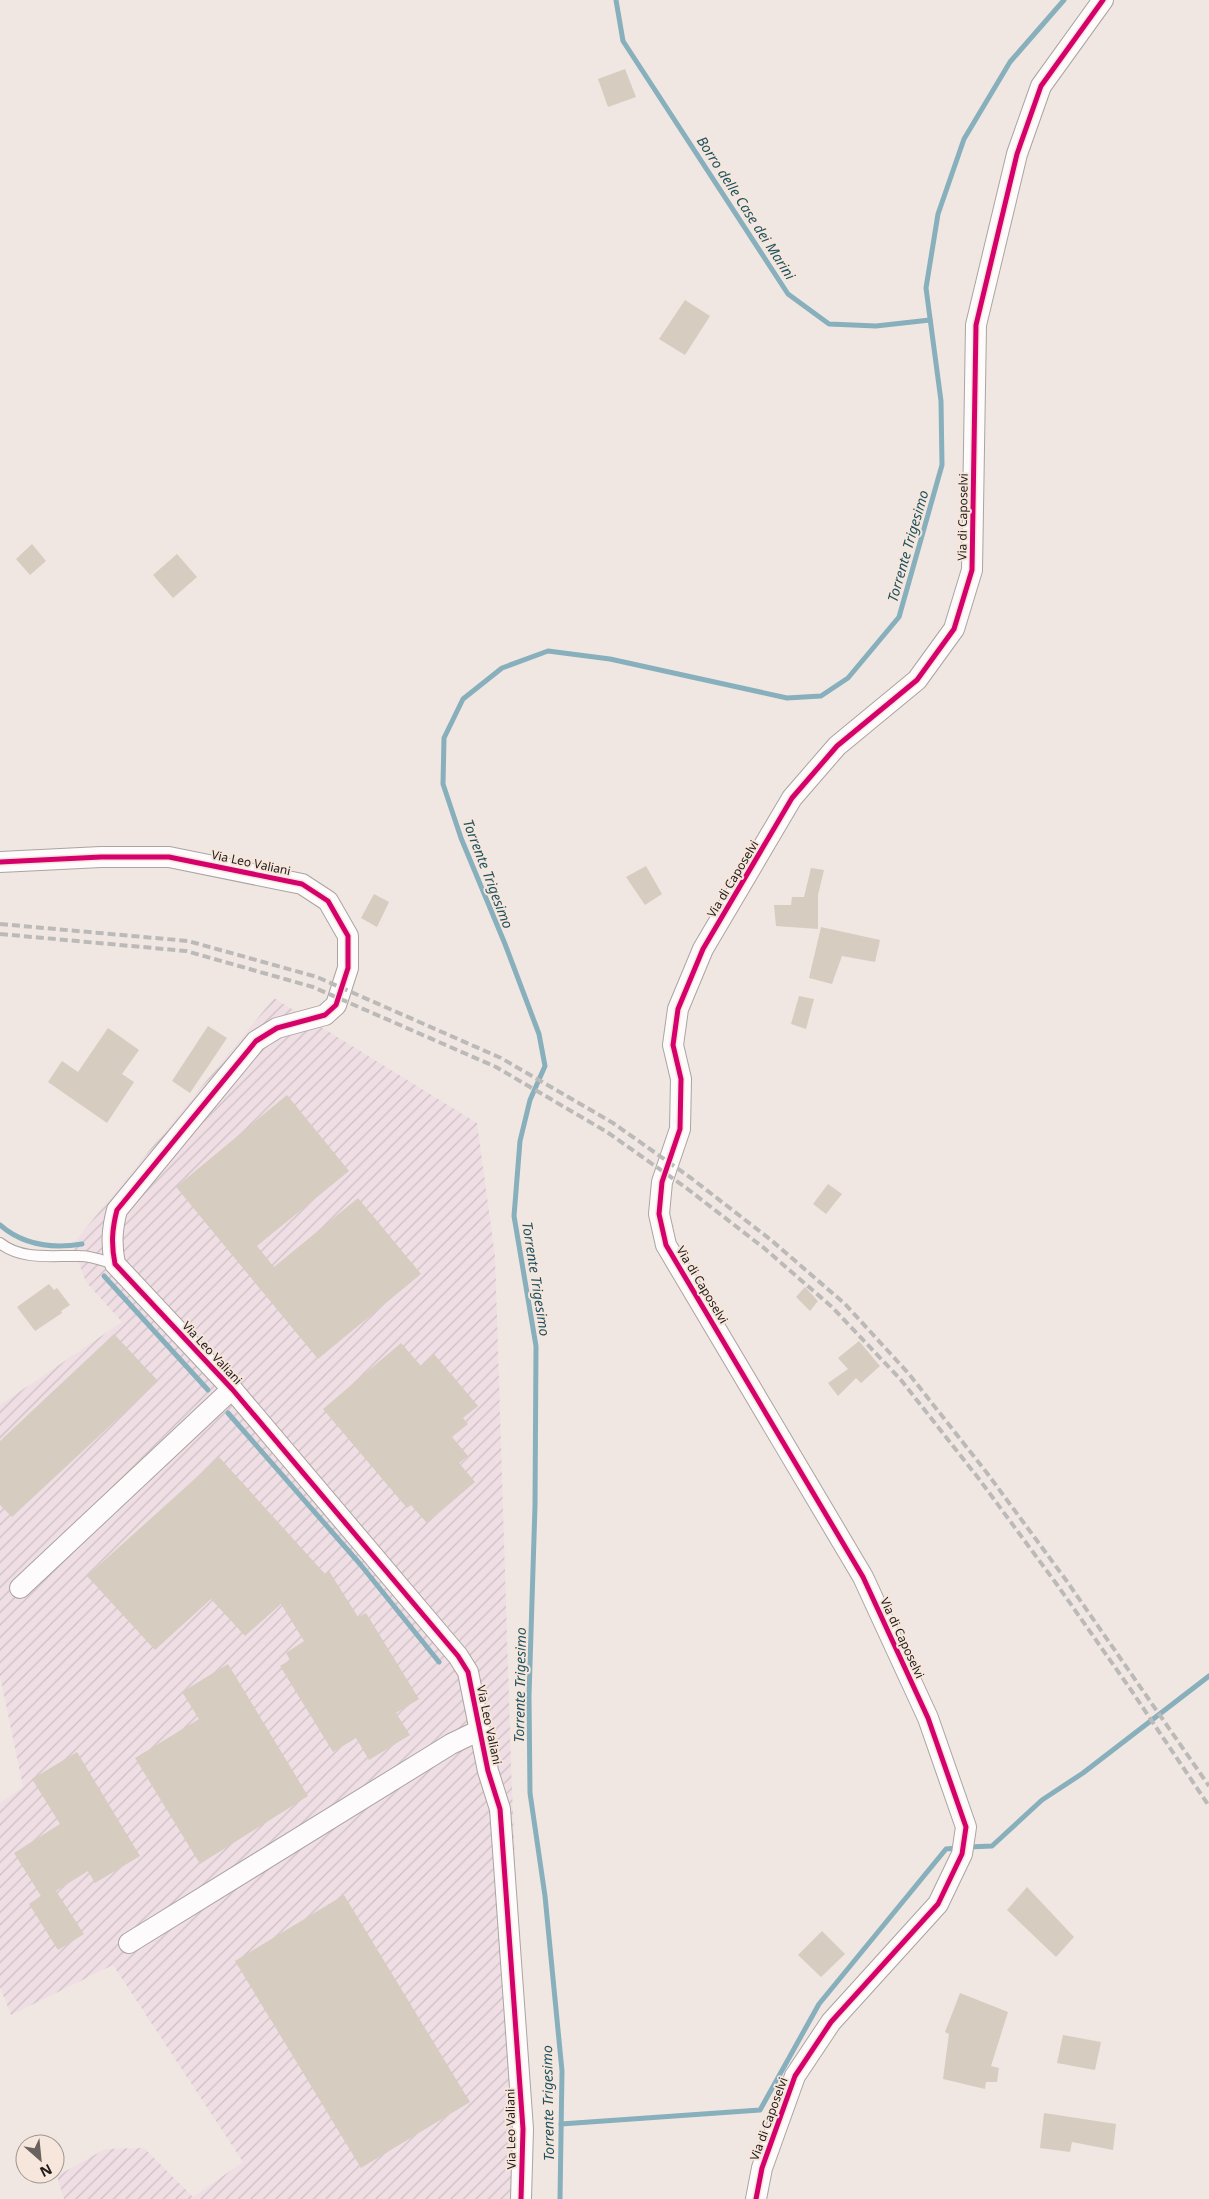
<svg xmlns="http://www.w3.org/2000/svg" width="1209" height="2199" font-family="'Noto Sans',sans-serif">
<defs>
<pattern id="industrial-furrows" width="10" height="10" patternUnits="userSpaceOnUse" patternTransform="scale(1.25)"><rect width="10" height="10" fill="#efdfe4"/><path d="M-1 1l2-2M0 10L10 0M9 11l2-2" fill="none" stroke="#cdbfc3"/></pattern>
</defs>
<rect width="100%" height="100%" fill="#f0e7e2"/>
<!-- industrial -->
<path fill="url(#industrial-furrows)" d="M274 998 477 1123 495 1256 511 1764 529 2199H64L57 2176 105 2149 144 2148 193 2197 243 2162 113 1965 11 2015 0 1987V1803L23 1787 0 1676V1405L122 1322 86 1282 72 1245Z"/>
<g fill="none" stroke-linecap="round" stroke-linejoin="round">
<!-- stream -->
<g stroke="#87b0bc" stroke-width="5">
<path d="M616 0 623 41 788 294 829 324 876 326 930 320"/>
<path d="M0 1225C24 1246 52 1249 82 1244"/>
<path d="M104 1276 208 1390"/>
<path d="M228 1413 360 1564 439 1662"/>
<path d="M968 1847 992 1846 1042 1800 1083 1773 1209 1676"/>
<path d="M561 2124 760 2110 819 2004 946 1849 957 1848"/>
<path d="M560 2199 562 2071 545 1896 530 1793 529 1696 535 1506 536 1346 514 1216 520 1141 530 1100 545 1066 539 1034 505 944 461 838 443 784 444 738 463 699 502 668 548 651 610 659 787 698 821 696 848 678 899 617 942 465 941 401 926 288 938 214 964 139 1010 62 1064 0"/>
</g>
</g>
<!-- building -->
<g fill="#d6ccc0">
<path d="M625 69 636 97 608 107 598 79Z"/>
<path d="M685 300 710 316 685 355 659 339Z"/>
<path d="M32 544 46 561 30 575 16 559Z"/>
<path d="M177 554 197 577 173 598 153 575Z"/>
<path d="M646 866 662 894 645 905 626 877Z"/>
<path d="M811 868 824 870 818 895V929L776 926 774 905H791L792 897H804Z"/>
<path d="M374 894 389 902 377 927 361 918Z"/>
<path d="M821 927 880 940 875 962 842 956 832 984 809 978Z"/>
<path d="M799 996 814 999 806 1029 791 1024Z"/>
<path d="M208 1026 227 1038 190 1093 172 1081Z"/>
<path d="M108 1028 139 1050 122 1074 134 1082 107 1123 48 1082 62 1061 78 1072Z"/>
<path d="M287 1095 349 1171 257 1246 274 1267 358 1198 421 1274 318 1359 176 1187Z"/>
<path d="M828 1184 842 1194 826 1214 813 1204Z"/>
<path d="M49 1284 54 1290 57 1288 70 1305 61 1311 62 1313 35 1331 17 1307Z"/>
<path d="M805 1287 818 1301 810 1311 796 1297Z"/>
<path d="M114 1334 158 1381 12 1517 0 1505V1441Z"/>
<path d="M859 1341 880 1366 861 1383 856 1378 838 1396 828 1383 848 1369 838 1358Z"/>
<path d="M401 1343 421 1366 434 1354 478 1406 463 1418 468 1424 452 1437 468 1456 459 1463 475 1482 427 1523 411 1505 407 1508 323 1409Z"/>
<path d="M219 1457 325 1574 329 1571 358 1617 366 1613 419 1699 396 1713 410 1735 369 1760 356 1738 333 1752 280 1666 290 1660 286 1653 304 1641 281 1604 245 1636 211 1599 155 1650 87 1576Z"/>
<path d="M228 1664 308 1796 200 1864 135 1758 199 1719 182 1692Z"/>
<path d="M77 1752 140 1856 95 1883 88 1871 56 1891 84 1934 58 1950 29 1904 41 1896 14 1853 60 1824 32 1779Z"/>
<path d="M1027 1887 1074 1937 1056 1957 1007 1910Z"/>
<path d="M344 1895 470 2102 361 2168 235 1961Z"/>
<path d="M822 1931 845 1954 821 1977 798 1955Z"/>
<path d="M960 1993 1008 2012 991 2066 999 2068 997 2082H986L985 2089 943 2079 949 2034 945 2032Z"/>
<path d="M1063 2035 1101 2042 1095 2070 1057 2063Z"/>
<path d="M1044 2113 1116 2124 1113 2150 1072 2142 1070 2152 1040 2148Z"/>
</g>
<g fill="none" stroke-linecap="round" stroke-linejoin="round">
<!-- lane casing -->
<g stroke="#aba4a0" stroke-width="12">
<path id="lane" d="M0 1243C22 1261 55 1255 80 1256 92 1256 104 1261 115 1264"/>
</g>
<!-- street casing -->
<g stroke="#aba4a0" stroke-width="22">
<g id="street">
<path d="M0 862 101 857H169L302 884 328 901 348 936V968L336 1005 325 1015 277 1028 256 1041 117 1210C112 1229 111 1244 115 1264L232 1389 458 1656 468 1672 488 1771 500 1809 523 2129 521 2199"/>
<path d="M20 1588 232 1389"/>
<path d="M129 1943 451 1744 480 1730"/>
<path d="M756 2199 762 2168 795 2076 831 2022 938 1904 962 1854 966 1827 928 1718 863 1577 666 1245 659 1214 662 1182 680 1129 681 1079 673 1045 678 1009 703 949 792 798 837 746 917 680 954 629 972 570 976 325 1017 154 1041 86 1103 0"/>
</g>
</g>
<!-- lane -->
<use href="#lane" stroke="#fdfbfb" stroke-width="10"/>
<!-- street -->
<use href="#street" stroke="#fdfbfb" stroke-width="20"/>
<!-- rail -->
<g stroke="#bcbab9" stroke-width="4" stroke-dasharray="8 4" stroke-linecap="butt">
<path d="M0 924 188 941 317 977 501 1058 613 1123 691 1178 771 1240 845 1304 909 1374 987 1473 1066 1580 1209 1786"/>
<path d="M0 934 186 951 313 987 496 1067 607 1132 685 1187 764 1248 832 1307 901 1380 979 1479 1058 1586 1131 1690 1209 1806"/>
</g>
<!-- cycleway casing -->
<g stroke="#f6e6dc" stroke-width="8">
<g id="cycleway">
<path d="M0 862 101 857H169L302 884 328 901 348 936V968L336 1005 325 1015 277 1028 256 1041 117 1210C112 1229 111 1244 115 1264L232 1389 458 1656 468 1672 488 1771 500 1809 523 2129 521 2199"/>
<path d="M756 2199 762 2168 795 2076 831 2022 938 1904 962 1854 966 1827 928 1718 863 1577 666 1245 659 1214 662 1182 680 1129 681 1079 673 1045 678 1009 703 949 792 798 837 746 917 680 954 629 972 570 976 325 1017 154 1041 86 1103 0"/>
</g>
</g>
<!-- cycleway -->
<use href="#cycleway" stroke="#d6006c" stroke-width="5"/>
</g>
<g text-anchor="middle" stroke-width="4" stroke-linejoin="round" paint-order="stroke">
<!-- street labels -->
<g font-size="12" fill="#201b17" stroke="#f6e6dc">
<text transform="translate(963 517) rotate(-89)" y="4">Via di Caposelvi</text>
<text transform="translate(251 863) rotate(12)" y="4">Via Leo Valiani</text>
<text transform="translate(733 879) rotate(-59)" y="4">Via di Caposelvi</text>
<text transform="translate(702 1285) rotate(59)" y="4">Via di Caposelvi</text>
<text transform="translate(212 1353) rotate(47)" y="4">Via Leo Valiani</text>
<text transform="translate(902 1638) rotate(65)" y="4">Via di Caposelvi</text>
<text transform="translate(489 1725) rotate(78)" y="4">Via Leo Valiani</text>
<text transform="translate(769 2119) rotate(-70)" y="4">Via di Caposelvi</text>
<text transform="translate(511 2129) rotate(-91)" y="4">Via Leo Valiani</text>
</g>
<!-- water labels -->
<g font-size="14" font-style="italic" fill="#1d5361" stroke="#f6e6dc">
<text transform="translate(746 208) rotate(57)" y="5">Borro delle Case dei Marini</text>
<text transform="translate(908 546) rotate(-74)" y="5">Torrente Trigesimo</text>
<text transform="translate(488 874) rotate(69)" y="5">Torrente Trigesimo</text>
<text transform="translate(536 1279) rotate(81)" y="5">Torrente Trigesimo</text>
<text transform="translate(520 1685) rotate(-89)" y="5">Torrente Trigesimo</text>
<text transform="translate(548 2103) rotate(-91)" y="5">Torrente Trigesimo</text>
</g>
</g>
<!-- north arrow -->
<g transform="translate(40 2159) rotate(153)"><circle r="24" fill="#f6e6dc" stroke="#a0958d"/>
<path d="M0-4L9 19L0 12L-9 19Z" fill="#69625e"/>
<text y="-8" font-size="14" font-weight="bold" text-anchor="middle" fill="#201b17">N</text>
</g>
</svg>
